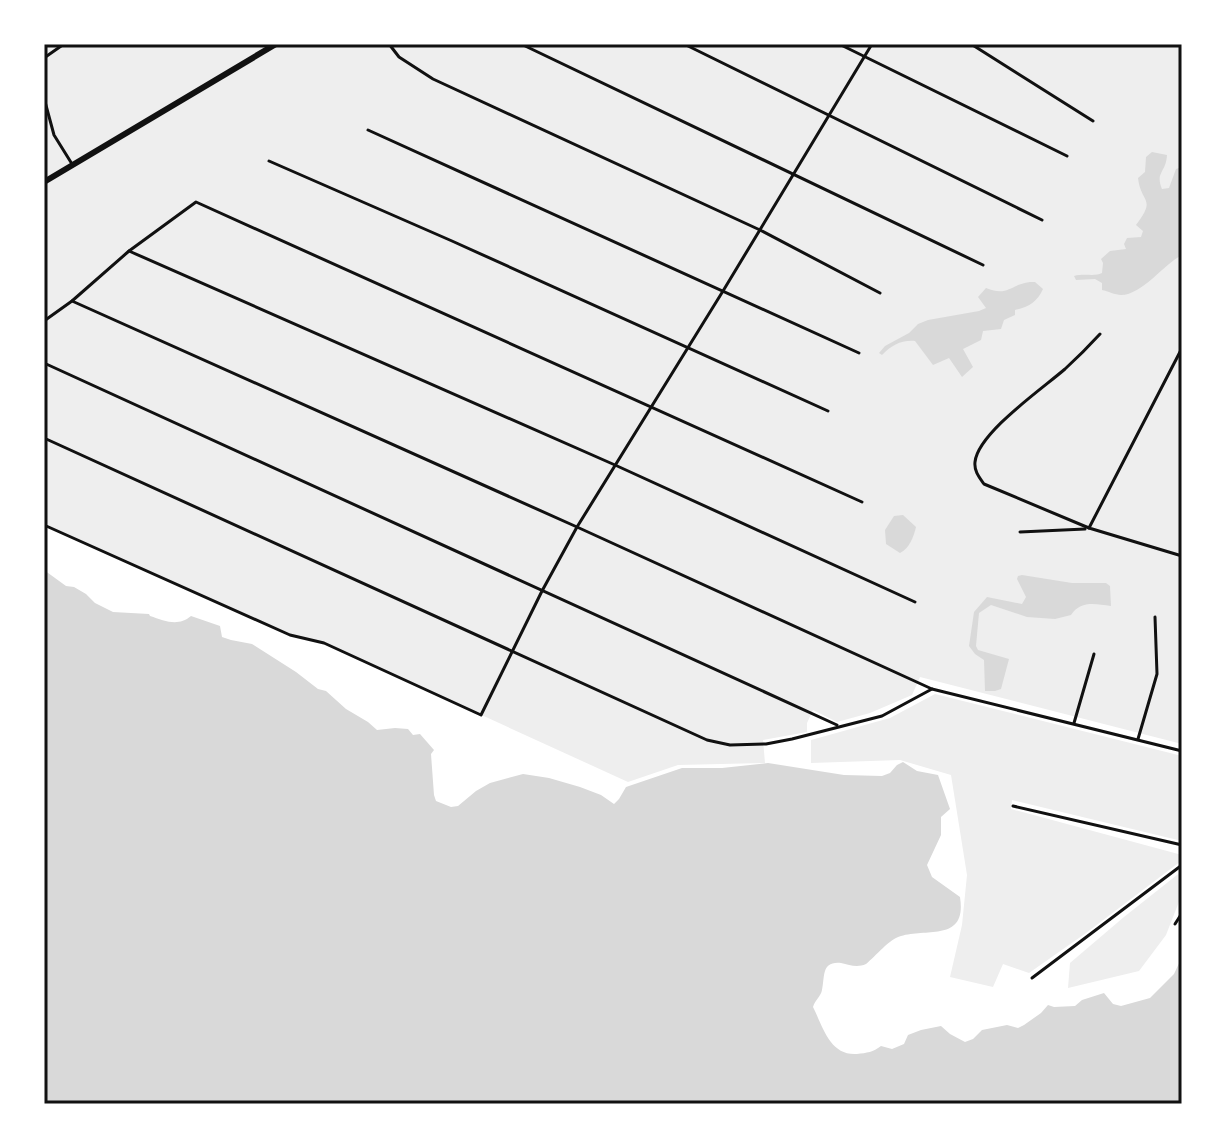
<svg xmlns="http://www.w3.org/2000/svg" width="1226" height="1148" font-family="'Archivo Narrow',sans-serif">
<rect width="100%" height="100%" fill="#fff"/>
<!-- green -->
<g fill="#eee">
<path d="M44 44H1182V744L920 677 912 695 870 713 837 722 813 710 807 723V732L763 740 765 763 678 765 628 782 324 643 290 635 44 525Z"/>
<path d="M935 694 1182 756V841L1012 800 1011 809 1182 855 1181 861 1086 933 1029 973 1003 964 993 987 950 977 962 925 967 875 951 775 900 760 811 763V740L890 718Z"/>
<path d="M1182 871V894L1166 935 1139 971 1068 988 1070 963 1124 917Z"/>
</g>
<!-- water -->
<g fill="#d9d9d9">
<path d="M1152 152 1167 155C1166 173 1155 172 1162 189L1169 188 1176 169 1182 167V255C1164 264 1142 295 1121 295 1115 295 1108 291 1102 290V283L1095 279 1076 280 1074 276C1085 273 1094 277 1102 273L1103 263 1101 259 1110 251 1126 249 1124 244 1127 238 1141 237 1143 231 1136 225C1157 197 1141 204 1138 178L1145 172 1146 157Z"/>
<path d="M1030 282H1035L1043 289C1037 302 1029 307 1015 310V315L1004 320 1001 329 983 331 981 340 963 349 973 367 962 377 949 358 933 365 915 341C901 340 892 345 882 355L879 353 885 346 909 333 918 324 928 320 979 311 986 308 978 297 986 288C1008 297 1009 285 1030 282Z"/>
<path d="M903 515 916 527C914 536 909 549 900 553L886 544 885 530 894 516Z"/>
<path d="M44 570 66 586 74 587 86 594 95 603 113 612 149 614 150 616C165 621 178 627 191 616L220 626 222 637 231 640 252 644 296 672 318 689 326 691 346 709 368 722 377 730 395 728 408 729 413 735 420 734 434 750 431 754 434 795 436 801 451 807 458 806 476 791 490 783 523 774 549 778 580 787 601 795 614 804 619 799 626 787 682 768H722L768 763 844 775 882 776 890 773 897 765 903 762 917 771 938 775 950 809 941 817V835L927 865 932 877 960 897C967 942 928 928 901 936 889 939 876 956 866 964 857 968 850 965 841 963 821 961 825 977 822 990 821 996 815 1000 813 1007 823 1027 830 1056 857 1054 867 1053 873 1052 881 1046L892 1049 904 1044 908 1035 921 1030 941 1026 950 1034 965 1042 973 1039 982 1030 1007 1025 1018 1028 1024 1025 1041 1013 1048 1005 1054 1007 1075 1006 1082 1000 1104 993 1113 1004 1121 1006 1150 998 1174 974 1182 957V1104H44Z"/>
<path d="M1022 575 1072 583H1106L1110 586 1111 606C1095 604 1081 600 1071 615L1055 619 1027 617 991 605 979 613 976 646 978 650 1009 659 1001 689 995 691H985L984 660 975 654 969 646 974 612 987 597 1022 604 1026 597 1017 579 1018 576Z"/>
</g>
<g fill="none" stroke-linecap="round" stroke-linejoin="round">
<!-- service -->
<g stroke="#111" stroke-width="3">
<path d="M389 44 399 57 433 79 760 230 880 293"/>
<path d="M521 44 983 265"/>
<path d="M684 44 1042 220"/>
<path d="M839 44 1067 156"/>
<path d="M971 44 1093 121"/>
<path d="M44 58 64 44"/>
<path d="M44 98 54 135 72 164"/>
<path d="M368 130 859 353"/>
<path d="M269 161 452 241 828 411"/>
<path d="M129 251 615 465 915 602"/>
<path d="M72 301 577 527 932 689 1182 751"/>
<path d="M44 321 72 301 129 251 196 202 862 502"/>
<path d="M1182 348 1089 528 1182 556"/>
<path d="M44 363 837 725"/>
<path d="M44 438 707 740 730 745 766 744 792 739 882 716 932 689"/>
<path d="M44 525 290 635 324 643 481 715 542 591 577 527 723 291 872 44"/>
<path d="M1089 528 984 484C979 477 974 471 975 462 978 433 1042 389 1065 369 1077 358 1089 346 1100 334"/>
<path d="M1020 532 1085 529"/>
<path d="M1074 723 1094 654"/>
<path d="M1138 739 1157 674 1155 617"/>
<path d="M1013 806 1182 845"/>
<path d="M1175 924 1182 913"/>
<path d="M1032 978 1182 865"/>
</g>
<!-- minor -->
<path stroke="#111" stroke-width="6" d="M44 182 276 44"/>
</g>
<!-- border -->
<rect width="1226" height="1148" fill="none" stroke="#ffffff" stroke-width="92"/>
<rect x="46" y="46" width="1134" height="1056" fill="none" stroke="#111" stroke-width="3"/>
</svg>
